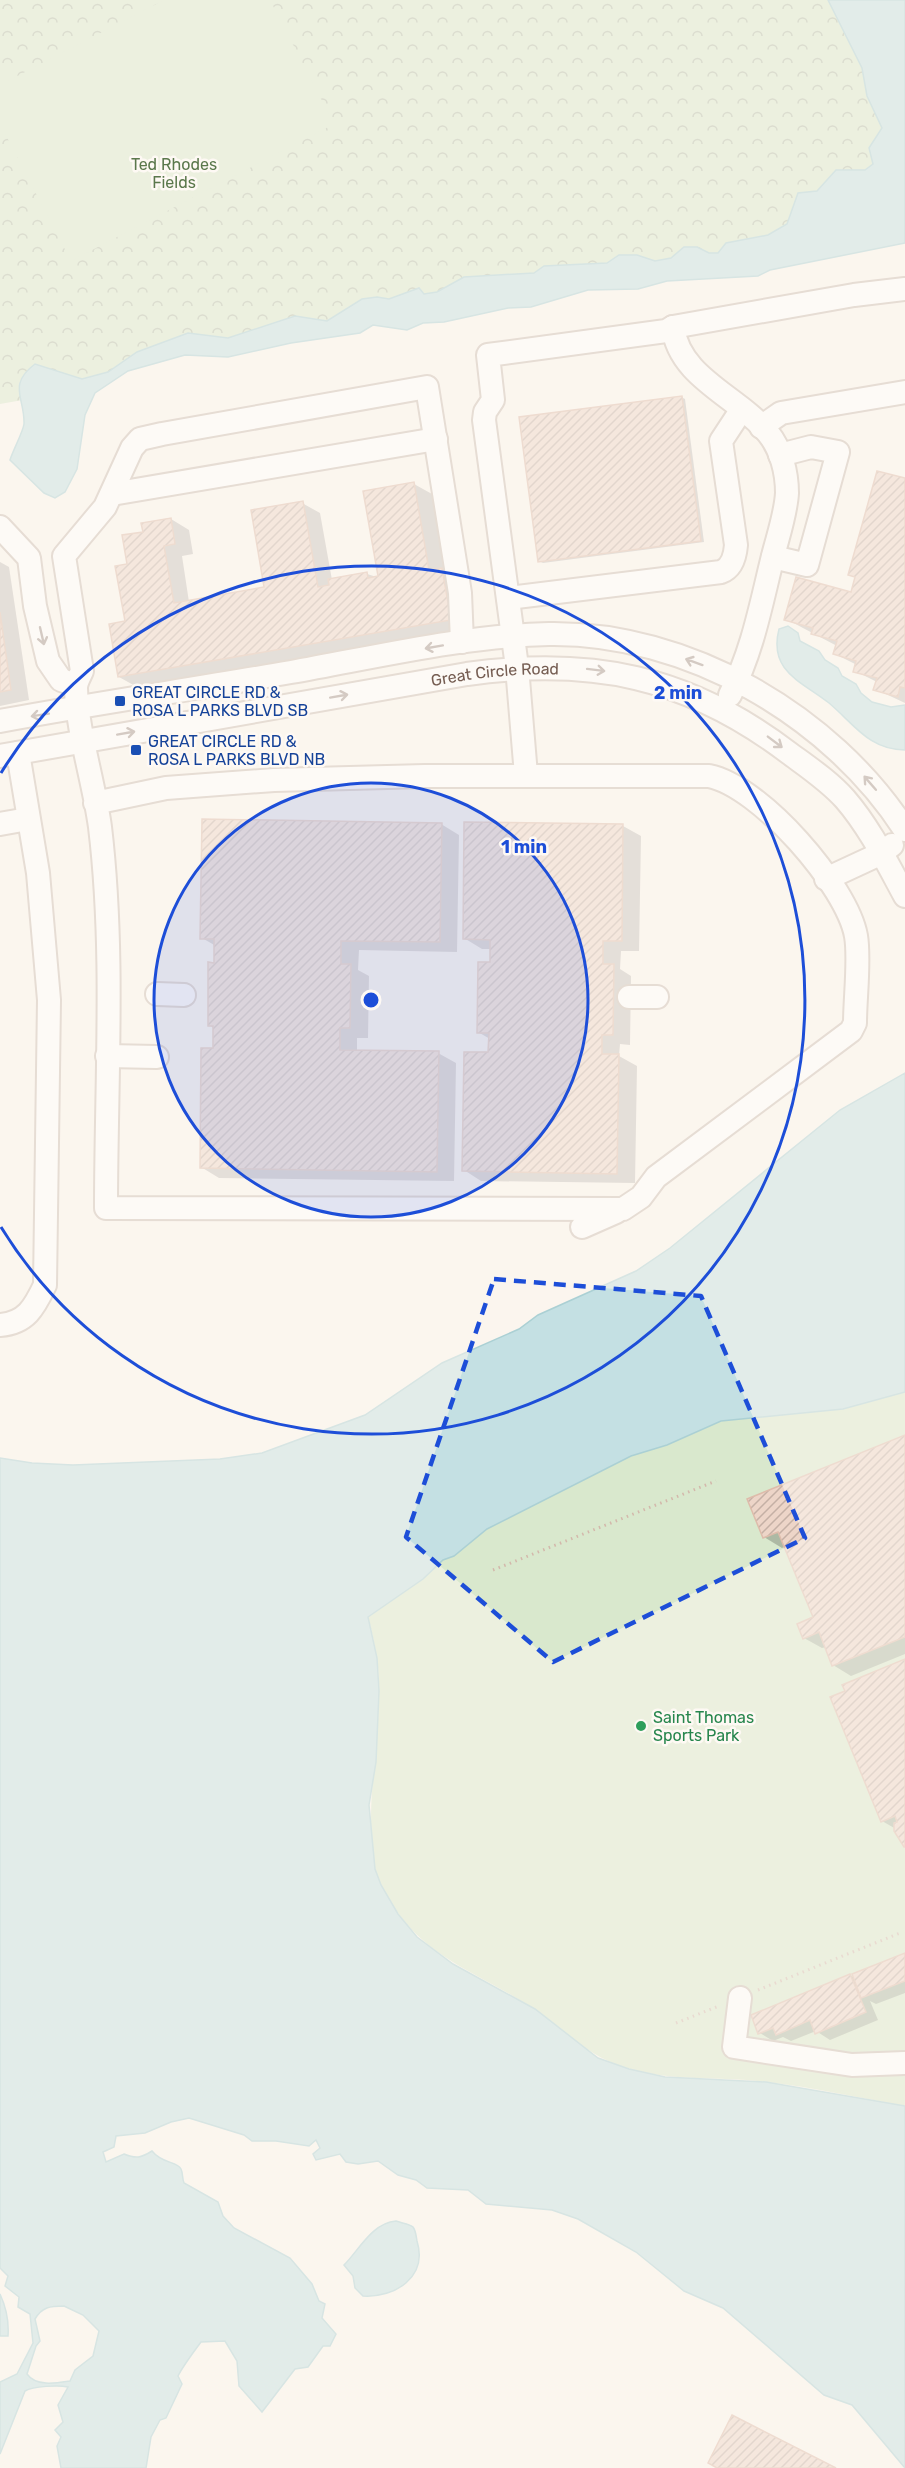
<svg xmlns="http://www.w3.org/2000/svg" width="905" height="2468" font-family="Rubik,sans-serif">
<defs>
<pattern id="forest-crowns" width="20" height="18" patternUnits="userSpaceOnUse" patternTransform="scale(1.5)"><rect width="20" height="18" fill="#d9e8cd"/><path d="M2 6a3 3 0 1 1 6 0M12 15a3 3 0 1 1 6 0" fill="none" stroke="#b5bfa9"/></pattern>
<pattern id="building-hatch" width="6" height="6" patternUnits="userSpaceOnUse" patternTransform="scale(1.5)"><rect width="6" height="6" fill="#edd5c8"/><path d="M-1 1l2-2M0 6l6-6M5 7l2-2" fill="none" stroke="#c5b0a5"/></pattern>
</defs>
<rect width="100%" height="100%" fill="#fbf5ee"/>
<!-- forest -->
<path fill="url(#forest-crowns)" d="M0 0H905V224L448 310 180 346 74 391 0 404Z"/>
<!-- pitch -->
<g fill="#d9e8cd">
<path d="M164 0H270L334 124 71 261 0 124V85Z"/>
<path d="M905 1392V2106C859 2098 813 2087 767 2082 720 2076 673 2082 627 2068 589 2057 568 2033 536 2011 483 1973 426 1961 390 1901 384 1890 377 1880 375 1868 364 1808 379 1752 379 1692 380 1666 374 1641 368 1616L423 1579 443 1560 454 1556 487 1529 631 1456 667 1445 721 1421 843 1409Z"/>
</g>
<!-- water -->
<g fill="#c4e0e3" stroke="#abd0d4" stroke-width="1.5" fill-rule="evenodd">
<path d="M828 0H905V243L770 270 758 276 667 281 638 289 588 290 531 307 508 308 444 322 423 323 407 330 373 325 360 333 291 343 228 357 185 355 128 371 95 393 85 415 77 469 65 492 55 498 44 493 10 460C13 450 23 432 24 424 25 398 7 385 35 364L82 379 108 372 137 352 188 333 228 338 295 316 327 321 362 299 377 297 389 299 419 288 424 294 437 292 464 277 534 273 544 266 607 263 619 255H637L655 261 671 258 684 247H697L709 253H718L726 243 768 235 787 224 798 193 817 191 836 170H865L873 164 869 148 882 128 867 96 862 68Z"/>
<path d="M788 626 798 633 800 641 819 651 825 660 838 668 842 676 856 684 861 693 872 702 891 707 905 705V750C869 750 854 724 829 703 803 682 768 672 779 629Z"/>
<path d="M905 1073V1392L843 1409 721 1421 667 1445 631 1456 487 1529 454 1556 443 1560 423 1579 368 1617 377 1658 379 1691 376 1762 369 1805 375 1869 381 1885 398 1914 417 1937 453 1964 535 2009 598 2058 629 2069 665 2077 766 2082 905 2106V2468L852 2405 824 2395 723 2308 684 2291 636 2252 578 2219 552 2210 486 2204 468 2190 427 2188 416 2180 398 2175 378 2161 358 2164 346 2162 340 2154 316 2160 313 2154 320 2148 316 2140 309 2146 276 2141H252L244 2135 189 2118 171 2122 145 2133 116 2136 114 2147 103 2152 106 2162 124 2154C136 2159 141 2158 152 2151 162 2164 177 2161 181 2169 183 2173 182 2178 184 2183L218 2202 223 2216 234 2228 290 2258 312 2284 319 2301 325 2304 322 2318 336 2334 330 2346H323L308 2367 295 2369 262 2412 239 2386 237 2361 225 2341 201 2342C195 2350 182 2368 178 2376L182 2384 166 2418 160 2420 151 2437 146 2468H61L57 2446 61 2437 55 2430 63 2422 58 2405 68 2387C59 2385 33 2386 25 2391L0 2454V2382L17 2374 33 2343 30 2314 18 2307 19 2297 5 2286 8 2276 0 2268V1458L32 1463 73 1465 220 1459 262 1453 365 1415 442 1363 519 1329 538 1315 636 1271 670 1248 840 1110ZM64 2306 83 2315 99 2331 93 2356 75 2370 70 2381C57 2383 36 2387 27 2374L36 2346 40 2341 35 2319C42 2307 50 2306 64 2306Z"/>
<path d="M396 2221C401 2223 410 2224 413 2227 416 2231 416 2236 417 2241 428 2277 395 2298 363 2296L355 2288 353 2276 344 2265C359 2250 372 2223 396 2221Z"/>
<path d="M0 2294C6 2307 9 2322 8 2336H0Z"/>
</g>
<!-- shadow -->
<g fill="#0003">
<path d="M681 397 685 399 704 542 543 563 539 561Z"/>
<path d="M905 480V703L875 689 877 682 855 671 857 665 835 654 837 646 786 619 852 594 856 578 850 574Z"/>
<path d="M414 484 432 494 445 572 460 580 468 629 137 687 119 677 127 623 129 565 145 533 171 519 189 530 193 554 182 556 189 602 266 589 302 503 320 513 332 580 367 574 380 578Z"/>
<path d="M0 562 9 567 29 700 0 706Z"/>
<path d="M466 823 623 826 641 836 639 951H621L620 969 631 976 630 1045 620 1044 619 1056 637 1066 635 1183 481 1181 464 1170 490 1054V1039L478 1032 491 963V949H482L464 938Z"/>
<path d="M441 824 459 835 457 952 359 950 358 970 369 976 368 1038H357V1051L438 1053 456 1063 454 1181 219 1178 201 1167 214 1049 215 1029 209 1025 216 946 202 938Z"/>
<path d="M905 1437V1654L851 1676 833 1665 826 1647 822 1648 804 1638 815 1618 786 1546 782 1548 764 1537Z"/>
<path d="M905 1661V1846L896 1829 882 1821 847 1691Z"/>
<path d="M905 1955V1993L876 2004 870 2001 878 2020 830 2040 816 2031 791 2041 783 2037 773 2041 760 2033 850 1975 856 1979Z"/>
</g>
<!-- building -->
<g fill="url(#building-hatch)" stroke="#debcab" stroke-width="1.5">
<path d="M682 396 701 541 538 562 519 417Z"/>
<path d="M877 471 905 478V688L900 687 898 697 873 690 877 678 853 672 856 661 833 654 837 641 811 634 813 628 784 620 796 577 851 592 855 577 848 575Z"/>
<path d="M414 482 429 570 442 568 451 620 118 677 109 624 125 621 115 566 127 564 122 535 143 532 141 523 171 518 175 544 164 546 174 603 264 587 251 510 303 501 318 587 329 585 328 579 367 572 368 578 378 576 363 491Z"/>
<path d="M0 612 11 690 0 692Z"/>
<path d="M202 819 442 823 440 942 341 941V964H351L350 1028H340V1050L439 1051 437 1172 200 1168 201 1048H213V1026H208V962L214 963V939H200Z"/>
<path d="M464 822 623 824 622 941H603V964H614L613 1035H602V1054H619L617 1174 462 1171 464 1052H488L489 1033H477L478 962H490V940L463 939Z"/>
<path d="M905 1435V1637L832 1666 819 1632 803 1639 797 1624 813 1617 778 1532 763 1538 747 1499Z"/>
<path d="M905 1659V1847H904L894 1831V1823L897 1822 895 1816 881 1822 830 1697 845 1691 842 1685Z"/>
<path d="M905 1953V1981L861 1998 852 1974Z"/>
<path d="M850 1974 866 2012 815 2034 810 2020 776 2035 773 2028 758 2034 751 2015Z"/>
<path d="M732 2415 836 2468H717L708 2463Z"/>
</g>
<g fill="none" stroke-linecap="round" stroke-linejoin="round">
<!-- minor casing -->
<g stroke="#cdbeb4" stroke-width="26">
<g id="minor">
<path d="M673 327C679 378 738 396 768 433 781 449 787 472 787 493 786 513 778 536 773 556 761 604 753 650 730 695"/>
<path d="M761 427 781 413 905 392"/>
<path d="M112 494 436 439"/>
<path d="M0 527 29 558 35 606 48 661 61 680 76 685"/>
<path d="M773 557 807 565 838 452 811 447 780 455"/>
<path d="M508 598 721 572C732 568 735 557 736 545L721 441 742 409"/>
<path d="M0 721C97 703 194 689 291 672 376 657 462 636 549 634 687 632 831 715 905 830"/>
<path id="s1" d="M0 756 467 674C591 657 688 676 789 753 808 767 829 781 845 799 870 828 887 863 905 896"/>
<path d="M526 775 517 667 484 420 485 412 493 400 488 355 666 331 673 327 854 295 905 289"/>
<path d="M95 803 166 788 274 780 425 776H709C760 786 847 886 856 936 860 959 855 998 855 1023L851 1031 656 1177 641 1197 623 1209 106 1208C106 1082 115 952 100 827 94 782 77 731 76 688 76 682 80 676 82 671L64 556 105 507 132 448 140 439 162 434 427 387 460 593 462 642"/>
<path d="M0 824 28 819"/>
<path d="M826 879 882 853 892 845"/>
<path d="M157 994 184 995"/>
<path d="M629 997H657"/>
<path d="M107 1056 157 1057"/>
<path d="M582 1227 616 1212"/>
<path d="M0 1325C26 1323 34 1308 45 1285L49 1000 38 873 18 753"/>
<path d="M740 1998 734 2047 852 2065 905 2063"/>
</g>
</g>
<!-- path -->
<g stroke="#d3b8ab" stroke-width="3" stroke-dasharray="1.5 4.5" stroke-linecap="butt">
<path d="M493 1570 716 1481"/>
<path d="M758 1990 900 1933"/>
<path d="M676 2023 719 2006"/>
</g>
<!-- minor -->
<use href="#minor" stroke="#fff" stroke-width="22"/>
</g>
<!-- one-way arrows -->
<defs><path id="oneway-shaft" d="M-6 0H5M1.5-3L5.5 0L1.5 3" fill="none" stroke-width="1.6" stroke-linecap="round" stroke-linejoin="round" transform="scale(1.5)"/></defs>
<g stroke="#a5968f">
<use href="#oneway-shaft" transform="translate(42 636) rotate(77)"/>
<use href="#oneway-shaft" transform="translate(434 647) rotate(170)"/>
<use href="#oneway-shaft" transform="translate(694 662) rotate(-160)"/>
<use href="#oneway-shaft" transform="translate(596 670) rotate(7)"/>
<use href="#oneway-shaft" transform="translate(339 696) rotate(-10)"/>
<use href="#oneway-shaft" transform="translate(40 715) rotate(171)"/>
<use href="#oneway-shaft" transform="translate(126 733) rotate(-10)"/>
<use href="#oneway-shaft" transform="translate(775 742) rotate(37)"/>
<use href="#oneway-shaft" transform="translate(870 783) rotate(-131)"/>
</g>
<!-- marked area -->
<path d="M0 0H905V2468H0ZM494 1279 701 1296 805 1538 553 1662 406 1537Z" fill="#fbf5ee" fill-opacity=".55" fill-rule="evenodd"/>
<path fill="none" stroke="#1d4ed8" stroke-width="4.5" stroke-dasharray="12 8" stroke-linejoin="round" d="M494 1279 701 1296 805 1538 553 1662 406 1537Z"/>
<!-- distance rings -->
<circle cx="371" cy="1000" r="217" fill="#1d4ed8" fill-opacity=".12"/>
<g fill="none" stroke="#1d4ed8" stroke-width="3">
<circle cx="371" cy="1000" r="217"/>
<path d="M1 773A434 434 0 1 1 1 1227"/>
</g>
<!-- markers -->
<g fill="#1a4fb4" stroke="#fef9f4" stroke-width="2">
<rect x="114" y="695" width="12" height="12" rx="3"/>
<rect x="130" y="744" width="12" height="12" rx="3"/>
</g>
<circle fill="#2e9e5b" stroke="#fef9f4" stroke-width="2" cx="641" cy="1726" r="6"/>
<g text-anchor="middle" stroke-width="5" stroke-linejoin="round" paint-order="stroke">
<!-- park labels -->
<g font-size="16" fill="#5b784c" stroke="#fef9f4">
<text x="174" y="170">Ted Rhodes<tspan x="174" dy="18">Fields</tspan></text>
</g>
<!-- street labels -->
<g font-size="16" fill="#755d52" stroke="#fef9f4">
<text dy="6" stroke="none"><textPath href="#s1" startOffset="502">Great Circle Road</textPath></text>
</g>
<!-- transit labels -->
<g font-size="16" fill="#164399" stroke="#fef9f4" text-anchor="start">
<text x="132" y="698">GREAT CIRCLE RD &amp;<tspan x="132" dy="18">ROSA L PARKS BLVD SB</tspan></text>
<text x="148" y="747">GREAT CIRCLE RD &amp;<tspan x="148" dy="18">ROSA L PARKS BLVD NB</tspan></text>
</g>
<!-- leisure labels -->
<g font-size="16" fill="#27864d" stroke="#fef9f4" text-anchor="start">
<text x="653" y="1723">Saint Thomas<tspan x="653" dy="18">Sports Park</tspan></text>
</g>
</g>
<circle cx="371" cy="1000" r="9" fill="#1d4ed8" stroke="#fef9f4" stroke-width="3"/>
<g font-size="18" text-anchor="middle" font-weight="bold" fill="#1d4ed8" stroke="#fef9f4" stroke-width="5" stroke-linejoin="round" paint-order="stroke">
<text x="678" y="699">2 min</text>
<text x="524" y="853">1 min</text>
</g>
</svg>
